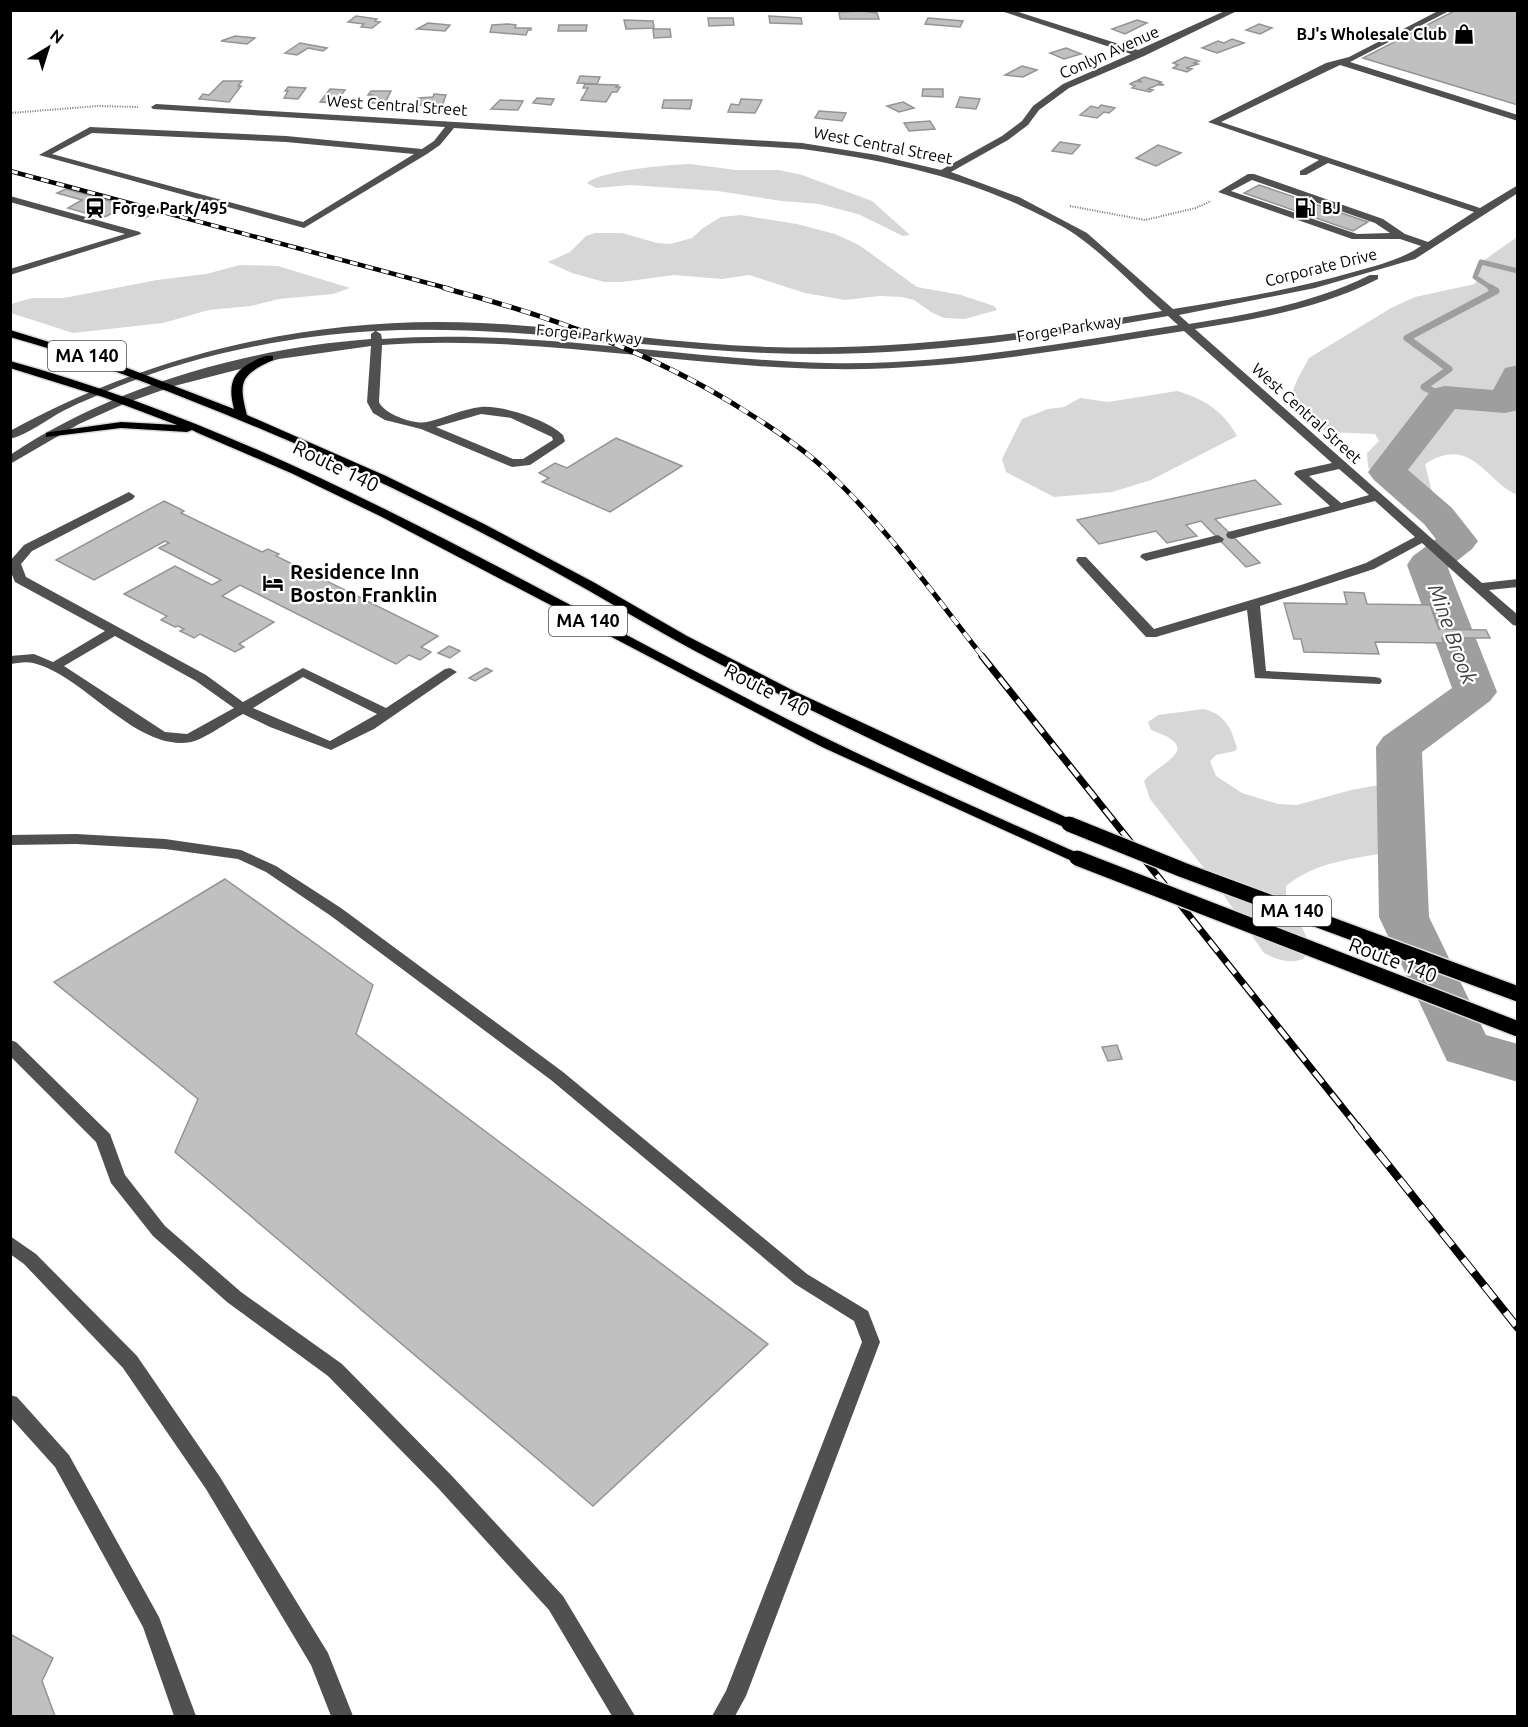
<svg xmlns="http://www.w3.org/2000/svg" width="1528" height="1727" font-family="Ubuntu,sans-serif">
<rect width="100%" height="100%" fill="#fff"/>
<!-- green -->
<g fill="#d7d7d7">
<path d="M690 164 736 170H779L802 175 872 201 910 235 903 236 858 214 819 204 782 201 718 191 630 185 596 188 587 183C602 170 668 165 690 164Z"/>
<path d="M741 215 797 224 835 234 859 245 917 287 961 295 994 306 997 310 965 319 944 318 931 312 914 300 902 297 880 296 845 300 805 293 749 275 722 279 674 275 622 282H604L572 273 548 262 570 252 586 236 595 233H622L657 243 670 244 692 238 703 228 721 217Z"/>
<path d="M1517 237V495C1483 479 1472 435 1425 464L1434 500 1418 513 1377 480 1368 467 1367 453 1379 441 1375 434 1328 432 1309 424 1293 402V390L1298 378 1309 358 1391 308 1415 297 1475 284 1483 261Z"/>
<path d="M240 265 278 266 350 288 333 294 279 299 251 306 209 310 163 323 73 333 11 313V304L32 298H64L157 280 206 274Z"/>
<path d="M1177 391C1205 399 1223 411 1237 436L1151 480 1112 492 1054 497 1006 472 1002 459 1022 419 1048 409 1064 407 1080 398 1108 402Z"/>
<path d="M1204 709C1226 715 1231 728 1237 748L1235 751 1216 755 1210 761 1216 776 1242 793 1278 804 1297 805 1351 790 1407 780V820L1398 851C1359 858 1318 860 1286 886V895L1311 946 1303 959C1289 964 1277 960 1264 953L1211 877 1150 799 1144 781C1161 761 1206 749 1151 730L1148 722 1158 715Z"/>
</g>
<g fill="none" stroke-linecap="round" stroke-linejoin="round">
<!-- stream-far1 -->
<path stroke="#9e9e9e" stroke-width="5" d="M1493 289 1475 277 1481 262 1518 271"/>
<!-- stream -->
<path stroke="#9e9e9e" stroke-width="7" d="M1445 397 1424 387 1449 369 1407 338 1496 291 1491 288"/>
<!-- river -->
<path fill="#9e9e9e" fill-rule="evenodd" d="M1518 365V410L1505 413 1455 409 1408 470 1452 508 1478 541 1472 549 1448 568 1497 692 1490 701 1422 752 1429 917 1486 1035 1518 1044V1082L1447 1061 1379 917 1376 747 1383 737 1452 688 1407 565 1413 556 1436 539 1424 524 1374 480 1368 472 1432 389 1445 386 1493 390 1505 368Z"/>
</g>
<!-- building -->
<g fill="#c0c0c0" stroke="#949494" stroke-width="1.5">
<path d="M1456 10H1518V105L1363 58Z"/>
<path d="M862 11 877 13 879 19H840L839 12Z"/>
<path d="M356 16 377 19 375 21 380 22 372 28 361 27 364 24 348 22Z"/>
<path d="M769 16 801 18 802 24 770 23Z"/>
<path d="M708 18H733L734 25 709 26Z"/>
<path d="M928 18 963 21 960 27 925 24Z"/>
<path d="M624 20 653 21 654 28 626 29Z"/>
<path d="M1137 20 1147 23 1125 34 1112 29Z"/>
<path d="M428 23 450 25 445 31 417 29Z"/>
<path d="M507 24 516 25 515 28H531V30H528L526 35 490 32 492 25Z"/>
<path d="M1259 24 1272 28 1260 34 1246 30Z"/>
<path d="M559 25H587L586 31H558Z"/>
<path d="M653 29H670L671 37 654 38Z"/>
<path d="M235 36 255 38 247 44 221 41Z"/>
<path d="M1232 39 1244 43 1217 53 1202 48 1218 41 1224 43Z"/>
<path d="M300 43 327 48 323 51 308 48 297 55 285 53Z"/>
<path d="M1066 48 1081 54 1064 59 1050 53Z"/>
<path d="M1185 57 1199 61 1194 63 1198 64 1186 68 1192 69 1187 72 1173 68 1178 65 1173 63Z"/>
<path d="M1022 66 1037 70 1023 77 1005 75Z"/>
<path d="M580 76 600 77 597 84 577 83Z"/>
<path d="M1144 77 1161 82 1159 83 1164 85H1157L1148 89 1153 90 1150 92 1132 88 1135 86 1130 84 1136 81 1142 82 1138 80Z"/>
<path d="M223 81H242L238 86H241L229 102 199 99 203 94 209 95Z"/>
<path d="M585 84 618 85 616 87H620L617 92H612L606 102 581 100 588 88H583Z"/>
<path d="M288 87 306 88 298 99 284 98 288 91H285Z"/>
<path d="M330 89 345 90 335 103 320 102Z"/>
<path d="M923 89H943V97L922 96Z"/>
<path d="M371 91H391L385 103H369L373 95H368Z"/>
<path d="M434 94 446 95 442 106 415 105 418 98 433 97Z"/>
<path d="M960 97 980 99 976 109 956 107Z"/>
<path d="M537 98 554 99 551 105 533 103Z"/>
<path d="M741 99 762 100 755 113 728 112 731 104 739 105Z"/>
<path d="M500 100 523 101 518 110 491 109Z"/>
<path d="M664 100H692L690 109 662 108Z"/>
<path d="M903 102 914 108 899 112 887 106Z"/>
<path d="M1101 105 1115 108 1109 113 1104 112 1097 118 1080 115 1091 106 1098 108Z"/>
<path d="M819 111 846 113 842 121 815 118Z"/>
<path d="M930 121 935 129 909 131 904 123Z"/>
<path d="M1060 142 1080 145 1072 154 1052 151Z"/>
<path d="M1158 145 1181 153 1156 166 1136 158Z"/>
<path d="M1259 185 1368 222 1353 231 1244 193Z"/>
<path d="M66 189 154 213 145 218 118 210 103 218 68 208 82 200 57 193Z"/>
<path d="M616 438 682 466 610 512 542 482 549 478 539 473 555 463 567 468Z"/>
<path d="M1255 480 1281 504 1215 519 1260 563 1246 567 1201 521 1186 525 1197 536 1167 543 1156 531 1099 544 1077 520Z"/>
<path d="M164 501 184 511 181 513 262 552 268 549 279 554 276 556 438 636 421 647 431 652 420 660 409 655 396 664 240 585 222 596 274 622 239 644 244 647 235 652 200 634 194 638 180 631 184 629 178 626 175 627 161 620 167 616 124 594 175 566 212 585 221 580 159 548 169 543 165 541 94 580 56 560Z"/>
<path d="M1344 592 1364 593 1367 604 1430 605 1439 629 1486 630 1490 638H1442L1444 643 1375 642 1379 654 1304 652 1301 639H1294L1284 603 1347 604Z"/>
<path d="M449 646 460 651 450 658 438 653Z"/>
<path d="M486 668 492 671 475 681 469 678Z"/>
<path d="M225 879 373 985 356 1034 768 1344 593 1506 175 1152 198 1099 54 982Z"/>
<path d="M1117 1045 1122 1059 1108 1061 1102 1047Z"/>
<path d="M10 1634 53 1658 42 1681 55 1716H10Z"/>
</g>
<g fill="none" stroke-linecap="round" stroke-linejoin="round">
<!-- major casing -->
<g stroke="#dbdbdb" stroke-width="3">
<g id="major">
<path d="M10 330 101 358 234 409C228 386 231 372 254 361 261 357 266 355 273 356V360C241 375 238 381 247 415L386 476 484 524 595 583 687 636 794 691 1074 821 1076 824 1074 827H1064C939 772 815 715 695 651 638 620 583 586 526 556 418 498 307 446 192 401 132 377 72 354 10 337Z"/>
<path d="M10 361C273 433 508 575 748 699 857 756 970 805 1082 855L1084 858 1077 863 1072 861 822 747 382 517 291 473 198 433 192 430 187 432 121 428 46 437V433L50 432 121 422 177 425 103 397 10 368Z"/>
</g>
</g>
<!-- path -->
<g stroke="#727272" stroke-width="2" stroke-dasharray="1 1.5" stroke-linecap="butt">
<path d="M10 113 98 106 138 107"/>
<path d="M1070 206 1145 220 1196 208 1211 201"/>
<path d="M161 209 169 204"/>
</g>
<!-- minor -->
<g fill="#505050" fill-rule="evenodd">
<path d="M998 10H1012L1138 50 1227 10H1239L1144 56 1069 88 1039 110 1028 125 1008 140 951 172 1019 197 1087 233 1173 309C1235 299 1297 289 1357 271 1379 265 1402 259 1421 246L1400 239H1352L1218 192 1248 174H1254L1383 219 1405 234 1428 242 1474 212 1328 163 1306 175H1300V171L1319 160 1208 122 1326 63 1349 57 1440 10H1451L1350 62 1518 115V121L1340 65 1221 122 1480 208 1518 185V193L1415 259 1315 288 1179 315 1189 324C1252 314 1313 303 1370 275H1378V279C1321 308 1258 319 1195 329L1482 583 1518 579V587L1489 590 1518 615V626L1513 625 1422 543 1374 569 1260 606 1266 671 1375 677 1380 678 1382 681 1380 684 1255 678 1247 610 1156 637H1146L1078 563 1076 560 1078 557H1086L1154 629 1301 585 1366 563 1415 537 1375 501 1232 539 1228 538 1226 535 1228 532 1330 506 1294 474 1296 471 1332 463 1184 331C1067 349 949 371 829 369 680 367 531 334 382 345L379 402C384 414 414 425 427 422 445 418 462 409 481 407 502 405 548 420 563 435L565 441 563 443 530 465 512 467 421 429 385 420 373 413 367 402 371 346 279 359 174 386 126 403 79 424 10 464V455C113 386 248 348 371 339V334L375 331C289 336 197 354 117 387 99 395 80 402 63 411 46 420 29 434 10 439V431C153 352 318 315 481 323 578 327 673 344 769 347 901 351 1033 333 1162 311 1135 287 1109 259 1080 238 1066 227 1048 219 1032 211 959 175 882 160 802 149L454 128 440 145 427 154 304 228 39 155 90 127 286 136 422 149 434 141 445 127 153 109 151 107 156 104 802 143 877 155 941 170 1002 136 1022 121 1033 106 1063 84 1131 54ZM92 133 286 142 414 154 303 222 52 154ZM1252 180 1375 223 1390 233 1357 234 1231 191ZM1168 316 1178 325C1062 343 944 366 826 363 680 359 527 328 382 339L381 334 376 331C507 324 636 348 766 353 901 359 1036 339 1168 316ZM481 414 511 418 552 437 553 440 523 459H513L436 427ZM1339 469 1369 495 1341 503 1309 476Z"/>
<path d="M10 196 140 232 141 234 10 275V269L125 234 10 202Z"/>
<path d="M129 492 135 496 133 499 32 551 21 564 26 577 206 675 243 702 303 668 386 708 445 669 450 668 457 672 374 729 331 750 270 727 243 714C229 721 205 739 191 742 136 752 84 675 33 663 27 661 17 663 10 664V656L34 654 53 662 105 631 15 582 10 570V561L24 545ZM115 636 196 681 234 708 187 734 165 732 64 666ZM303 677 377 714 330 741 253 708Z"/>
<path d="M1218 535 1224 539 1222 542 1146 561 1140 557 1142 554Z"/>
<path d="M76 834 165 839 241 850 276 866 341 908 563 1072 807 1274 868 1311 880 1342 746 1696 735 1716H712L726 1691 862 1342 854 1321 795 1284 551 1080 331 916 266 872 238 859 165 849 76 844 10 845V835Z"/>
<path d="M10 1040 16 1042 110 1134 125 1175 165 1226 241 1292 342 1364 452 1476 563 1596 635 1716H612L549 1610 438 1488 328 1376 227 1302 153 1236 111 1183 96 1142 10 1056Z"/>
<path d="M10 1236 36 1254 137 1356 220 1477 328 1653 353 1716H331L311 1665 206 1489 123 1368 24 1264 10 1254Z"/>
<path d="M10 1395 17 1397 69 1455 159 1617 196 1716H174L143 1627 55 1467 10 1417Z"/>
</g>
<!-- major -->
<use href="#major" fill="#000" fill-rule="evenodd"/>
<!-- rail-far3 casing -->
<g stroke="#000" stroke-width="4.5">
<path id="rail-far3" d="M10 171 450 289"/>
</g>
<!-- rail-far2 casing -->
<g stroke="#000" stroke-width="5">
<path id="rail-far2" d="M444 288C550 316 652 352 745 411 774 429 804 449 829 473 887 528 934 595 983 657"/>
</g>
<!-- rail-far1 casing -->
<g stroke="#000" stroke-width="7">
<path id="rail-far1" d="M982 656 1358 1127"/>
</g>
<!-- rail casing -->
<g stroke="#000" stroke-width="8">
<path id="rail" d="M1357 1126 1518 1328"/>
</g>
<!-- rail-far3 -->
<use href="#rail-far3" stroke="#fff" stroke-width="3" stroke-dasharray="8" stroke-linecap="butt"/>
<!-- rail-far2 -->
<use href="#rail-far2" stroke="#fff" stroke-width="4" stroke-dasharray="10" stroke-linecap="butt"/>
<!-- rail-far1 -->
<use href="#rail-far1" stroke="#fff" stroke-width="4.5" stroke-dasharray="14" stroke-linecap="butt"/>
<!-- rail -->
<use href="#rail" stroke="#fff" stroke-width="6" stroke-dasharray="17" stroke-linecap="butt"/>
<!-- major-bridge casing -->
<g stroke="#dbdbdb" stroke-width="18" stroke-linecap="butt">
<g id="major-bridge">
<path d="M1069 824 1183 870 1518 994"/>
<path d="M1077 858 1518 1029"/>
</g>
</g>
<!-- major-bridge -->
<use href="#major-bridge" stroke="#000" stroke-width="15"/>
</g>
<!-- icons -->
<defs>
<g id="shop-bare" transform="scale(1.62)"><path d="M-5-2.5h2.3a2.7 3.5 0 0 1 5.4 0H5L5.5 6h-11ZM-1.5-2.5h3a1.5 2.3 0 0 0-3 0Z" fill="#000" stroke="#fff" stroke-width="2.5" paint-order="stroke"/></g>
<g id="station-bare" transform="scale(1.62)"><path d="M-3-6H3Q5-6 5-4V2Q5 4 3 4L4.5 6H3L1.5 4h-3L-3 6H-4.5L-3 4Q-5 4-5 2V-4Q-5-6-3-6ZM-3.5-4v3h7v-3ZM-3.5 1v1.5H-2V1ZM2 1v1.5H3.5V1Z" fill="#000" stroke="#fff" stroke-width="2.5" paint-order="stroke"/></g>
<g id="fuel-bare" transform="scale(1.62)"><path d="M-5.5-6h7V0h2V4h1.3V-2.5L3-4.5l.8-.8L6-3V5H2.5V1h-1V6h-7ZM-4.2-4.7v3.2H.2V-4.7Z" fill="#000" stroke="#fff" stroke-width="2.5" paint-order="stroke"/></g>
<g id="hotel-bare" transform="scale(1.62)"><path d="M-6-4.5h1.5V1H6V5H4.5V3h-9V5H-6ZM-4 0a1.8 1.8 0 1 1 3.6 0ZM.5 0V-2.5h3Q6-2.5 6 0Z" fill="#000" stroke="#fff" stroke-width="2.5" paint-order="stroke"/></g>
</defs>
<g fill-rule="evenodd">
<use href="#shop-bare" x="1464" y="34"/>
<use href="#station-bare" x="95" y="208"/>
<use href="#fuel-bare" x="1305" y="208"/>
<use href="#hotel-bare" x="273" y="583"/>
</g>
<g text-anchor="middle" stroke-width="4.5" stroke-linejoin="round" paint-order="stroke">
<!-- far-poi labels -->
<g font-size="16" font-weight="bold" fill="#000" stroke="#fff" text-anchor="start">
<text x="1447" y="40" text-anchor="end">BJ's Wholesale Club</text>
<text x="112" y="214">Forge Park/495</text>
<text x="1322" y="214">BJ</text>
</g>
<!-- far-street labels -->
<g font-size="16" fill="#000" stroke="#fff">
<text transform="translate(1109 52) rotate(-24)" y="6">Conlyn Avenue</text>
<text transform="translate(397 105) rotate(4)" y="6">West Central Street</text>
<text transform="translate(883 145) rotate(11)" y="6">West Central Street</text>
<text transform="translate(1321 267) rotate(-14)" y="6">Corporate Drive</text>
<text transform="translate(1069 328) rotate(-9)" y="6">Forge Parkway</text>
<text transform="translate(589 334) rotate(5)" y="6">Forge Parkway</text>
<text transform="translate(1307 413) rotate(42)" y="6">West Central Street</text>
</g>
<!-- shield labels -->
<g fill="#fff" stroke="#4c4c4c" stroke-width="1.5">
<rect x="48" y="341" width="78" height="30" rx="4.5"/>
<rect x="549" y="606" width="78" height="30" rx="4.5"/>
<rect x="1253" y="896" width="78" height="30" rx="4.5"/>
</g>
<g font-size="18" font-weight="bold" fill="#000">
<text x="87" y="362">MA 140</text>
<text x="588" y="627">MA 140</text>
<text x="1292" y="917">MA 140</text>
</g>
<!-- street labels -->
<g font-size="20" fill="#000" stroke="#fff">
<text transform="translate(336 466) rotate(26)" y="7">Route 140</text>
<text transform="translate(767 690) rotate(27)" y="7">Route 140</text>
<text transform="translate(1393 960) rotate(21)" y="7">Route 140</text>
</g>
<!-- poi labels -->
<g font-size="20" font-weight="bold" fill="#000" stroke="#fff" text-anchor="start">
<text x="290" y="579">Residence Inn<tspan x="290" dy="23">Boston Franklin</tspan></text>
</g>
<!-- water labels -->
<g font-size="21" font-style="italic" fill="#3f3f3f" stroke="#fff">
<text transform="translate(1452 634) rotate(70)" y="7">Mine Brook</text>
</g>
</g>
<!-- border -->
<rect width="1528" height="1727" fill="none" stroke="#000000" stroke-width="24"/>
<!-- north arrow -->
<g transform="translate(48 48) rotate(38)" stroke="#ffffff" stroke-width="4.5" paint-order="stroke">
<path d="M0-4.5L10 22L0 15L-10 22Z" fill="#000000"/>
<text y="-9" font-size="16" font-weight="bold" text-anchor="middle" fill="#000000">N</text>
</g>
</svg>
